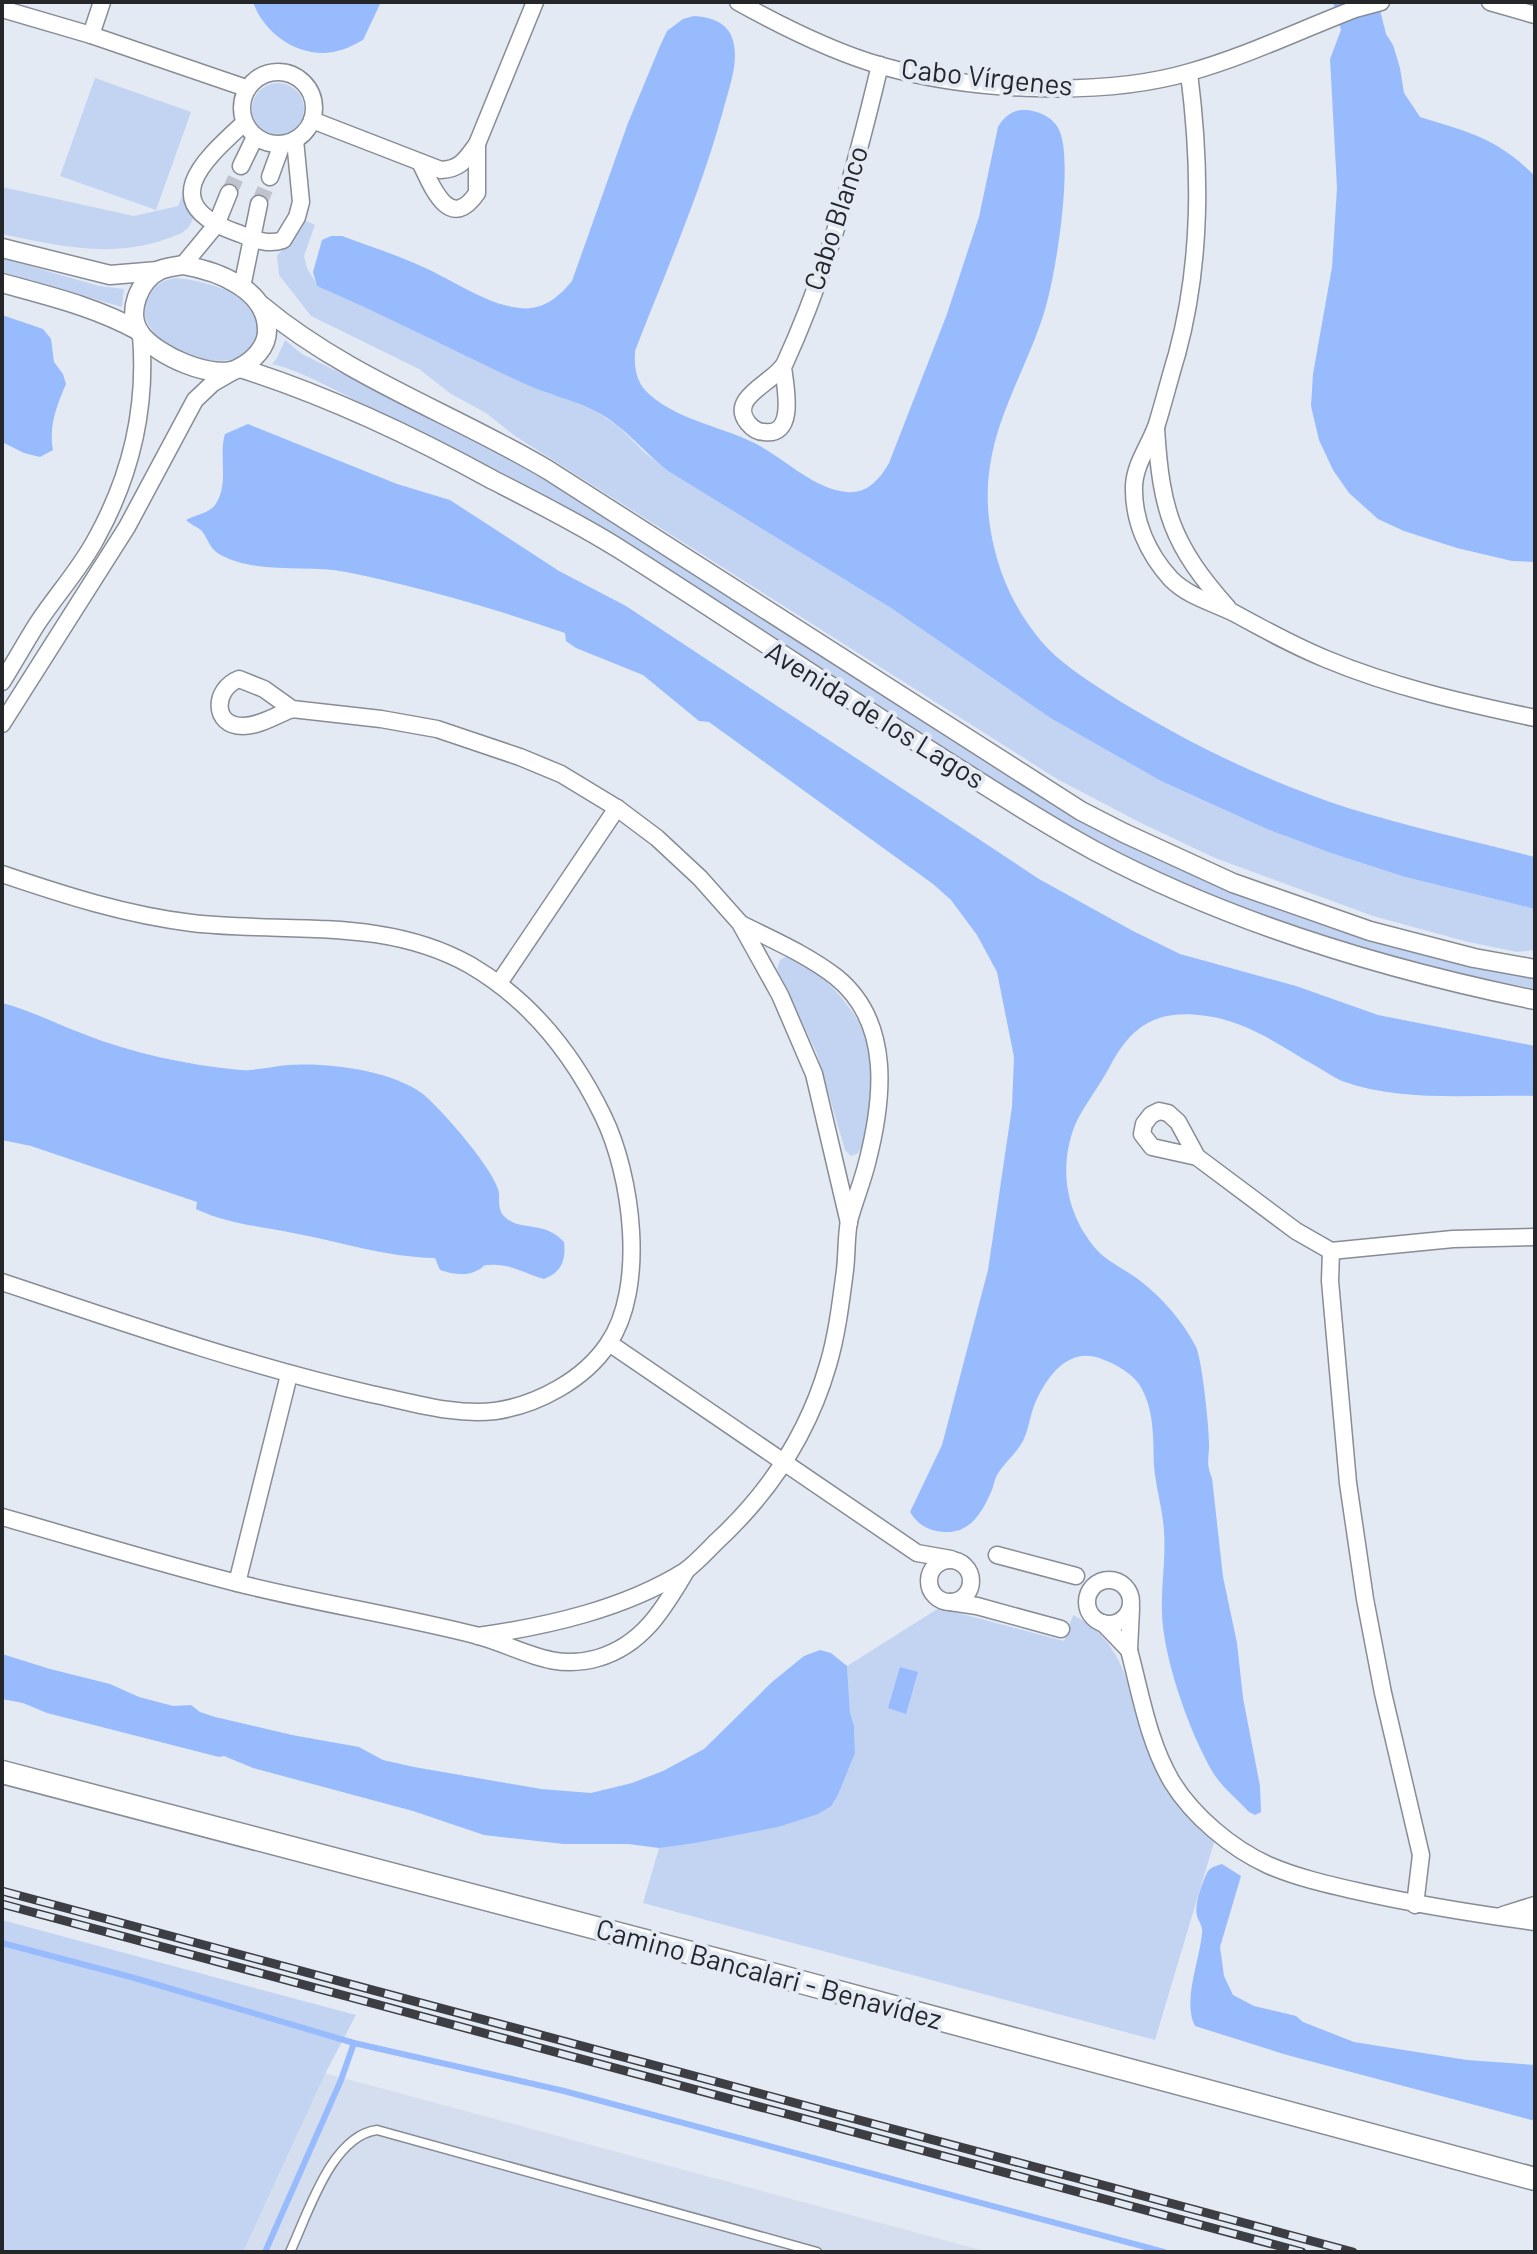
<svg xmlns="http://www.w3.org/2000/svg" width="1537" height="2254" font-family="Barlow,sans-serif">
<rect width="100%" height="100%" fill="#e4eaf4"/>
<!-- built -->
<path fill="#d5deef" d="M2 1986 988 2252H2Z"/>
<!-- green -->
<g fill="#c3d4f3">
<path d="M95 78 191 112 156 210 60 176Z"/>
<circle cx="278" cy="109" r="26"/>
<path d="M2 187 134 216 178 206 184 191 188 189C192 201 197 213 190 225 186 233 176 235 169 238 114 259 58 246 2 234Z"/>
<path d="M302 219 315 225 304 256 307 268 318 286 368 308 481 363 597 412 619 427 644 452 668 471 891 608 1052 719 1161 781 1269 830 1331 853 1405 877 1535 909V950L1517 952 1468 942 1373 916 1215 858 1141 823 1057 779 515 436 486 413 451 394 419 369 311 316 279 275 277 256 294 235Z"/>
<path d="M2 258 99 286 124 289 122 307 2 272Z"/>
<path d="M176 278C204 280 272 297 258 339 256 345 247 353 242 358 228 361 212 362 198 358 171 352 129 324 150 293 157 282 165 280 176 278Z"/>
<path d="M285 340 302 354 470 437 552 484 1041 796C1106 832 1173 869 1242 896 1337 934 1435 959 1535 977V989C1412 965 1289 932 1175 879 1005 800 851 687 693 586 589 520 482 458 369 407 338 392 305 372 272 364L277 358Z"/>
<path d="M787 956C823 969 866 1018 872 1057 875 1077 866 1122 864 1144L857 1154 851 1156 845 1150 817 1054 777 969 780 960Z"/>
<path d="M939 1608 1064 1641 1073 1615C1107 1631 1122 1661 1132 1696 1135 1707 1138 1721 1144 1731 1166 1768 1191 1803 1215 1839L1155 2040 643 1903 659 1848 724 1835 838 1795 855 1753 854 1726 850 1712 847 1666Z"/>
<path d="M2 1920 356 2015 325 2074 243 2252H2Z"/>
</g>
<!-- water -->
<g fill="#98bbfd">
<path d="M253 2H381L363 40C354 45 344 50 333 52 299 58 264 34 253 2Z"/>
<path d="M1333 2H1378L1386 34 1393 45 1400 68 1404 93 1420 117C1469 132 1497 138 1535 176V562L1512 561 1457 548 1404 531 1378 519 1349 493 1333 470 1319 440 1311 406 1313 374 1332 267 1337 188 1330 59 1341 30Z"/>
<path d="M694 16C713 17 731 24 734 45 738 67 728 90 723 111 700 194 666 271 635 351 634 368 636 383 650 395 681 422 726 427 760 446 787 461 815 489 847 492 867 494 880 479 889 463L947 314 979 217 998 127C1003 118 1011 111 1021 110 1036 109 1055 117 1060 132 1073 166 1056 271 1046 306 1031 360 998 410 990 466 984 503 990 543 1004 579 1012 600 1026 623 1041 641 1059 662 1084 678 1107 693 1181 740 1265 781 1348 808 1409 827 1473 841 1535 857V909L1405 877 1331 853 1269 830 1161 781 1052 719 891 608 668 471C644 452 624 426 597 412 574 400 547 394 523 383 454 351 387 316 317 286L313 272 322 240 331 236H342C369 246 397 255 423 267 453 280 487 305 520 308 542 311 559 297 572 281L628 123 660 46 667 31 683 19Z"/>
<path d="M2 315 43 329 51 339 54 362 63 374 66 384C56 407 49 426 53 450L40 457 24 453 2 442Z"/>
<path d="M248 424 397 484 450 500 559 571 626 606 1039 879 1133 931 1180 954 1296 986 1378 1015 1535 1046V1096C1471 1094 1404 1103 1342 1081 1333 1077 1325 1071 1316 1066 1280 1046 1249 1022 1207 1016 1157 1009 1132 1024 1109 1068 1099 1087 1084 1105 1075 1125 1058 1168 1066 1215 1097 1250 1106 1260 1120 1267 1132 1275 1157 1292 1182 1319 1196 1347 1202 1359 1210 1433 1209 1449 1208 1461 1207 1466 1212 1478L1223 1577 1237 1643 1243 1698 1260 1786 1261 1812 1255 1815 1249 1812C1239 1801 1224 1789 1216 1777 1192 1740 1162 1656 1162 1611 1161 1585 1166 1559 1164 1532 1163 1510 1156 1489 1154 1466 1153 1439 1155 1409 1139 1384 1132 1374 1116 1364 1104 1360 1071 1345 1049 1373 1036 1401 1030 1414 1029 1429 1023 1441 1016 1454 1004 1463 997 1475 994 1480 994 1486 991 1492 982 1513 970 1533 945 1532 929 1531 919 1526 910 1512L942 1445 988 1270 1012 1107 1014 1057 997 972 977 935 951 900 933 884 709 722 699 721 643 675 576 648 566 641 565 633C493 608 420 587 346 572 308 564 255 575 219 554 209 548 208 538 201 530 196 526 191 525 186 520 195 515 209 513 215 505 230 484 218 456 225 434Z"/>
<path d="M2 1003C29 1010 55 1023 81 1033 131 1053 187 1065 240 1070 256 1071 273 1066 289 1065 326 1062 392 1070 423 1094 442 1110 491 1166 498 1189 501 1198 496 1209 505 1217 520 1232 544 1220 564 1242 566 1260 562 1272 544 1279 525 1274 510 1263 489 1265 481 1265 485 1267 478 1270 466 1277 452 1274 440 1270L435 1258C385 1257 341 1242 293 1233 259 1226 228 1224 196 1209L197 1202 31 1146 2 1140Z"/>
<path d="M820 1650 831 1653 847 1666 850 1712 854 1726 855 1753 838 1795 831 1806 818 1814 778 1827 695 1843 659 1848 628 1844H564L484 1835 413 1811 253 1768 224 1756 219 1757 47 1713 23 1703 2 1699V1654L50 1669 110 1684 139 1697 173 1706 191 1705 200 1712 215 1717 292 1735 359 1747 383 1760 414 1767 541 1789 591 1793 632 1783 663 1771 704 1749 772 1682 804 1656Z"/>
<path d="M900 1667 918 1672 906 1714 888 1708Z"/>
<path d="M1222 1864 1241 1876 1220 1947 1224 1976 1233 1995 1254 2006 1296 2016 1303 2022 1354 2042 1467 2060 1535 2065V2121L1287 2055 1195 2026C1182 2001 1200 1960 1202 1933 1203 1926 1199 1922 1197 1916 1194 1905 1202 1883 1207 1873 1210 1867 1216 1866 1222 1864Z"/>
</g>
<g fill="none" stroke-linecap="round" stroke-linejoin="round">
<!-- stream -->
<g stroke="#98bbfd" stroke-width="6">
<path d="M2 1943 131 1977 354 2043 564 2091 1164 2252"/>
<path d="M265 2252 341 2080 354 2043"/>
</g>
<!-- minor-tunnel -->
<g stroke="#bec3cc" stroke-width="16" stroke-dasharray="16 8" stroke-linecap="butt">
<path d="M229 193 241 166"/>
<path d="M259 204 270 177"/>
</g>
<!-- service casing -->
<g stroke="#878c95" stroke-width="11">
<path id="service" d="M290 2252C308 2214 331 2136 377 2130L817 2252"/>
</g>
<!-- minor casing -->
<g stroke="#878c95" stroke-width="19">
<g id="minor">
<path d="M738 2C783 27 833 52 882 66 971 91 1101 98 1190 72 1247 56 1300 30 1355 9L1381 2"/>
<path d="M1490 2 1535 15"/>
<path d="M2 9 91 35 246 88"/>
<path d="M91 35 102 2"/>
<circle cx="278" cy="108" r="36"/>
<path d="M1189 73C1201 167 1202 262 1177 354 1170 377 1164 401 1157 424 1150 445 1135 463 1134 486 1133 521 1148 554 1171 579 1189 597 1212 602 1234 613 1265 630 1294 646 1326 659 1393 687 1464 703 1535 718"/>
<path d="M312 120 441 170C461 169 466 159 477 144L535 2"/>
<path d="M244 123C205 159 154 203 235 232 252 238 266 246 283 240L297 217 301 202 295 140"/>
<path d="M420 162C431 184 449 234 477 193V144"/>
<path d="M241 166 255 137"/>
<path d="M270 177 282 144"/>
<path d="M183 265 216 225 229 193"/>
<path d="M242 287 259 204"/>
<path d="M783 367C785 385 797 437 764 432 758 432 752 428 748 423 727 397 776 382 785 363 828 269 856 166 880 65"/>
<path d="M1156 428C1161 511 1172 545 1228 608"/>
<path d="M2 682C14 663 25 643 37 624 56 595 81 568 97 537 131 475 147 406 141 335"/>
<path d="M292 709C277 715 259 726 243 726 212 726 213 689 239 679L264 689 292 709 381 719 437 729 520 757 561 774 617 808 657 838 700 878 740 923 780 995 814 1074 849 1223"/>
<path d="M2 724 127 527 195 400 213 383 234 371"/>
<path d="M2 874C64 895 126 915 192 923 287 934 383 916 470 965 530 1000 573 1054 603 1116 632 1175 647 1288 608 1344 584 1380 537 1405 495 1411 454 1416 411 1402 371 1394 245 1365 124 1323 2 1282"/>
<path d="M499 983 617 808"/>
<path d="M1197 1157 1152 1147 1142 1134 1144 1124 1151 1115 1159 1111 1168 1113 1178 1122 1197 1157 1296 1231 1331 1251 1453 1239 1535 1237"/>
<path d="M1331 1251 1330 1281 1348 1483 1365 1599 1383 1693 1421 1855 1415 1905"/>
<path d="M609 1343 917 1553 951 1559"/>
<path d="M2 1517C80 1539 158 1563 237 1583 316 1603 396 1615 475 1635 518 1646 550 1672 598 1658 643 1645 664 1608 686 1571"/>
<path d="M997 1555 1076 1576"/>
<circle cx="950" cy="1581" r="21"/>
<circle cx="1109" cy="1602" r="22"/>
<path d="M237 1583 289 1375"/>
<path d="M950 1602 977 1606 1061 1629"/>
<path d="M1103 1623 1129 1650 1131 1608"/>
<path d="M478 1636C548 1626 624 1609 685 1571 696 1563 706 1552 716 1542 768 1494 808 1434 828 1365 837 1335 841 1301 845 1270 847 1254 846 1237 849 1221 854 1202 862 1183 867 1163 883 1101 893 1023 836 977 808 955 773 940 741 924"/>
<path d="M1129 1650C1141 1695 1148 1741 1172 1782 1193 1816 1231 1848 1268 1865 1298 1878 1330 1885 1361 1892 1419 1905 1476 1914 1535 1922"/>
<path d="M1503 1915 1535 1905"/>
</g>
</g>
<!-- tertiary casing -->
<g stroke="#878c95" stroke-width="21">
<g id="tertiary">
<path d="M2 248 110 275 158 271"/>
<path d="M183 265C217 271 268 289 267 331 267 347 253 361 239 368 215 382 155 355 140 333 126 313 139 280 160 270 167 267 176 266 183 265Z"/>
<path d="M2 283C49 296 96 307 139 331"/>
<path d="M262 306C347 377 454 414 548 470L1081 811 1124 833 1233 883 1370 931 1474 958 1535 969"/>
<path d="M240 368C329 396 411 435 493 480 536 502 580 524 621 550 730 619 836 691 945 760 994 791 1043 823 1095 851 1232 924 1383 969 1535 1000"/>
</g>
</g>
<!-- secondary casing -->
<g stroke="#878c95" stroke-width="25">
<path id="secondary" d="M2 1772 771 1974 1535 2179"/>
</g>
<!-- service -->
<use href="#service" stroke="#fff" stroke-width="8"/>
<!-- minor -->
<use href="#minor" stroke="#fff" stroke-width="16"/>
<!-- tertiary -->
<use href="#tertiary" stroke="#fff" stroke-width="18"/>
<!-- secondary -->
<use href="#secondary" stroke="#fff" stroke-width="22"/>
<!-- rail casing -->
<g stroke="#3c3e43" stroke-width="9">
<g id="rail">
<path d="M2 1891 1353 2252"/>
<path d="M2 1904 1302 2252"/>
</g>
</g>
<!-- rail -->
<use href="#rail" stroke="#e4eaf4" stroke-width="6" stroke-dasharray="18" stroke-linecap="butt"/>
</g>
<g text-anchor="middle" stroke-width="8" stroke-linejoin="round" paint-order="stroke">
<!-- street labels -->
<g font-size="28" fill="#24262a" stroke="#e4eaf4">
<text transform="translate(987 77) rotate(6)" y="10">Cabo Vírgenes</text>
<text transform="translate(836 218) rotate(-72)" y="10">Cabo Blanco</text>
<text transform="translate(875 715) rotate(32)" y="10">Avenida de los Lagos</text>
<text transform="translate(769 1974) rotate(15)" y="10">Camino Bancalari - Benavídez</text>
</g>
</g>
<!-- border -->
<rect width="1537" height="2254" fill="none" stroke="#24262a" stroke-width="8"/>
</svg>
